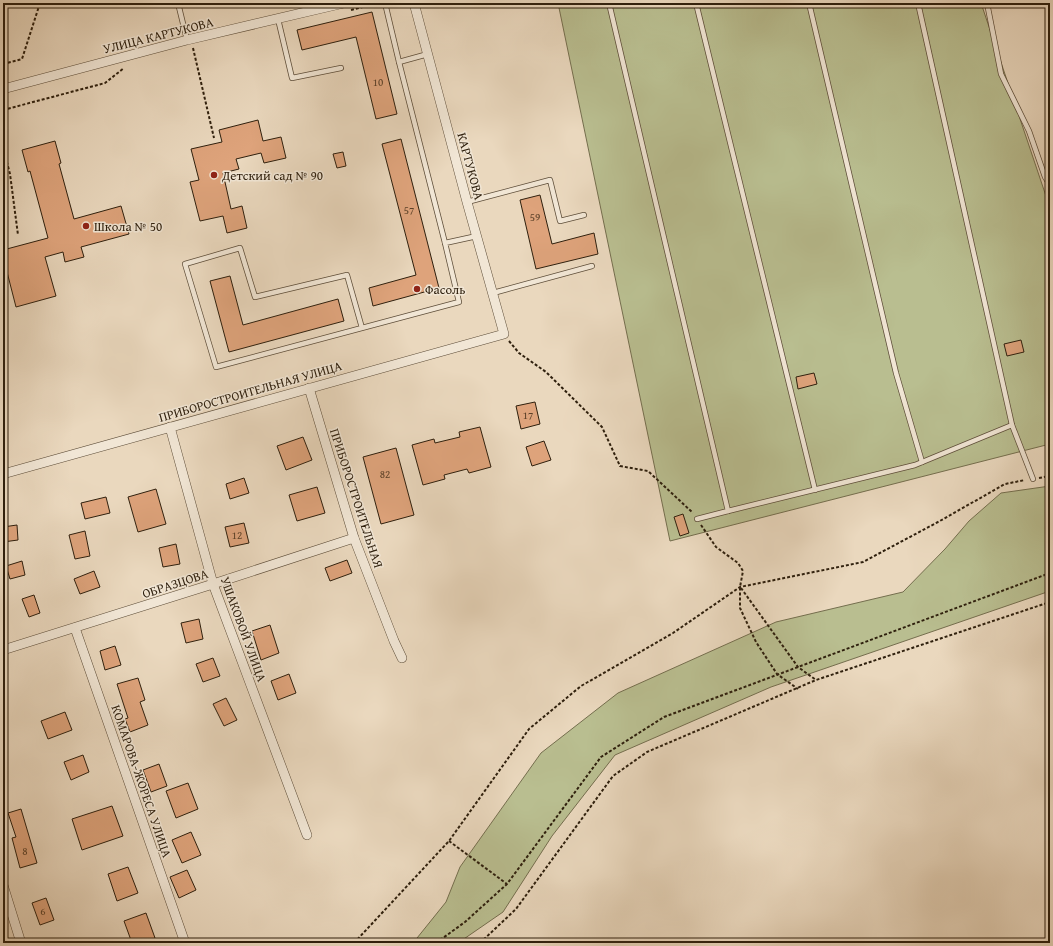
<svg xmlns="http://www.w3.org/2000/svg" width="1053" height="946" font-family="'Gentium Book Plus',serif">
<rect width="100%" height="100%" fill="#ead8be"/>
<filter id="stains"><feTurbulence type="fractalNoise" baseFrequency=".005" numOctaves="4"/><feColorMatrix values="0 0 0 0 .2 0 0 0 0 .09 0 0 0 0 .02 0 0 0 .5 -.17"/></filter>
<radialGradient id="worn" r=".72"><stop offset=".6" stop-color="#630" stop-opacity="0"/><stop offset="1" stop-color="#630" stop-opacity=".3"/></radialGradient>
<!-- green -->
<g fill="#b9be90" stroke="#746e4e">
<path d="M558 3H981L1050 208V444L670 541Z"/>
<path d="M1050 486V591L771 687 615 755 552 836 503 912 458 943H413L446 902 460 867 541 753 618 693 776 622 903 592 945 549 969 521 1001 493Z"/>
</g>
<!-- building -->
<g fill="#dea37b" stroke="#2e1f0d">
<path d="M372 12 397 114 376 119 356 37 302 50 297 30Z"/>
<path d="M258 120 263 141 281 137 286 158 264 163 261 153 236 159 239 169 223 173 231 209 242 206 247 228 227 233 223 216 200 221 190 182 199 180 191 149 222 142 219 130Z"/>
<path d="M401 139 439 288 373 306 369 288 416 275 382 144Z"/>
<path d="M55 141 61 163 59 164 74 219 121 206 129 234 81 247 84 257 65 262 63 252 45 257 56 296 16 307 6 268H3V250L48 238 30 171 28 172 22 150Z"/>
<path d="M343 152 346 166 337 168 333 154Z"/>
<path d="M540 195 552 244 594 233 598 254 536 269 520 200Z"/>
<path d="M230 276 243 325 338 299 344 321 229 352 210 281Z"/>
<path d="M1021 340 1024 352 1007 356 1004 344Z"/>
<path d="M814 373 817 384 798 389 796 377Z"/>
<path d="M535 402 540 424 521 429 516 406Z"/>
<path d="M480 427 491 467 469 473 467 469 444 475 445 479 423 485 412 445 434 439 435 443 460 437 459 432Z"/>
<path d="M303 437 312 460 286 470 277 446Z"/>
<path d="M544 441 551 460 532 466 526 447Z"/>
<path d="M396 448 414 515 381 524 363 457Z"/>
<path d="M244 478 249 493 230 499 226 484Z"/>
<path d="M317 487 325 513 297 521 289 495Z"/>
<path d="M156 489 166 524 138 532 128 497Z"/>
<path d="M106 497 110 513 85 519 81 503Z"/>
<path d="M683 514 689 533 680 536 674 517Z"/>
<path d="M244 523 249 543 230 547 225 527Z"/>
<path d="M17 525 18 540 3 542V527Z"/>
<path d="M85 531 90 556 75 559 69 535Z"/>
<path d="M176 544 180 564 163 567 159 548Z"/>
<path d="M347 560 352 573 330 581 325 568Z"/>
<path d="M22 561 25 575 10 579 6 566Z"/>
<path d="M94 571 100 587 80 594 74 579Z"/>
<path d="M34 595 40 613 29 617 22 599Z"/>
<path d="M199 619 203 639 186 643 181 623Z"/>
<path d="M270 625 279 653 261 660 252 631Z"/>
<path d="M115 646 121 665 105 670 100 651Z"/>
<path d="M213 658 220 676 203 682 196 664Z"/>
<path d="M289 674 296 693 278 700 271 681Z"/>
<path d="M138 678 145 700 140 702 148 725 130 732 125 719 128 718 117 684Z"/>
<path d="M226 698 237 720 224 726 213 704Z"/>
<path d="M65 712 72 730 48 739 41 721Z"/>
<path d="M83 755 89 772 71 780 64 762Z"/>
<path d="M159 764 167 786 151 792 143 770Z"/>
<path d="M188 783 198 809 176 818 166 791Z"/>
<path d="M112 806 123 836 82 850 72 819Z"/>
<path d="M21 809 37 863 20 868 12 838 16 837 8 813Z"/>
<path d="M191 832 201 855 182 863 172 840Z"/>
<path d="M128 867 138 893 117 901 108 874Z"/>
<path d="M187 870 196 890 179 898 170 877Z"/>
<path d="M46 898 54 920 40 925 32 903Z"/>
<path d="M146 913 155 938 149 940 150 943H132L124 921Z"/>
</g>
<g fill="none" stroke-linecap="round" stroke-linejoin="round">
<!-- lane casing -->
<g stroke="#5d4d39" stroke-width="6">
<g id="lane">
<path d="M178 3 187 40"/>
<path d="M385 3 399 62"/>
<path d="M609 3 728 511 697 519"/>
<path d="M696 3 815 490"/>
<path d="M809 3 896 373 922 462"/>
<path d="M918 3 1012 425"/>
<path d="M987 3 1001 74 1029 131 1045 177 1050 185"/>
<path d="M278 19 292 78 341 68"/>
<path d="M428 54 399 62 445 243"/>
<path d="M467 202 550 180 560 221 584 215"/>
<path d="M493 293 592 266"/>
<path d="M362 328 347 275 255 297 240 248 185 264 216 367 459 302 445 243 477 236"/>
<path d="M728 511 915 465 1012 425 1033 479"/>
</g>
</g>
<!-- street casing -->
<g stroke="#5d4d39" stroke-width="10">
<g id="street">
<path d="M3 89 187 40 344 3"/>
<path d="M309 388 354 538 394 641 402 658"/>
<path d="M170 427 213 584 307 835"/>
<path d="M3 474 504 334 467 202 414 3"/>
<path d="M75 628 185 943"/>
<path d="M3 650 213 584 354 538"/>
<path d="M3 885 21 943"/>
</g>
</g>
<!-- path -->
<g stroke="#2e1f0d" stroke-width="2" stroke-dasharray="3 2" stroke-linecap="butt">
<path d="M351 10 378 3"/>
<path d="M193 48 214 138"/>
<path d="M3 64 22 59 40 3"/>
<path d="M3 110 105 83 124 68"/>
<path d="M3 147 10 174 18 235"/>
<path d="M509 341 519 353 546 372 602 427 620 466 648 471 693 513"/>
<path d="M1039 478 1050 476"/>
<path d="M701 525 716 547 738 563 743 571 740 587V608L756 642 777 674 798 689"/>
<path d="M741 588 798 667 816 680"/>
<path d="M449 841 507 884"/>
<path d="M354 943 449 841 529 729 581 686 673 633 740 587 863 562 938 522 1005 484 1025 480"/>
<path d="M436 943 465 922 507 884 601 757 664 717 1050 573"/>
<path d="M480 943 516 909 613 776 647 752 816 680 1050 602"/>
</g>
<!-- lane -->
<use href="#lane" stroke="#f1e6d5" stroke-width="4.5"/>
<!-- street -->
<use href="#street" stroke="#f1e6d5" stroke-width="9"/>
</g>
<!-- markers -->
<g fill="#8f2418" stroke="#f1e6d5" stroke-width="1.5">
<circle cx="214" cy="175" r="4"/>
<circle cx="86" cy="226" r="4"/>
<circle cx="417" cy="289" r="4"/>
</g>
<g text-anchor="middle" stroke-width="3" stroke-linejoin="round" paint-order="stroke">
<!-- number labels -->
<g font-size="11" fill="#5a4028">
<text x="378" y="86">10</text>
<text x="409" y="214">57</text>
<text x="535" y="221">59</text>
<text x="528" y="419">17</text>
<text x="385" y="478">82</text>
<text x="237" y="539">12</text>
<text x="25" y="855">8</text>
<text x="43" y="915">6</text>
</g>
<!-- street labels -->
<g font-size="13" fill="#2e1f0d" stroke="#f1e6d5">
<text transform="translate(158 35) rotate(-14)" y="5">УЛИЦА КАРТУКОВА</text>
<text transform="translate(471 166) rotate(75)" y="5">КАРТУКОВА</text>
<text transform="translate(250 391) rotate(-16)" y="5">ПРИБОРОСТРОИТЕЛЬНАЯ УЛИЦА</text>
<text transform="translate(357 498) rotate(72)" y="5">ПРИБОРОСТРОИТЕЛЬНАЯ</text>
<text transform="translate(175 583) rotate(-18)" y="5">ОБРАЗЦОВА</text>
<text transform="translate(244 629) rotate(70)" y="5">УШАКОВОЙ УЛИЦА</text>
<text transform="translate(142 781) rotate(71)" y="5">КОМАРОВА-ЖОРЕСА УЛИЦА</text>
</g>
<!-- poi labels -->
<g font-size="13" fill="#2e1f0d" stroke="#f1e6d5" text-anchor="start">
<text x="222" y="180">Детский сад № 90</text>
<text x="94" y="231">Школа № 50</text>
<text x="425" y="294">Фасоль</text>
</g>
</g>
<!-- margin -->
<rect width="1053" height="946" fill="none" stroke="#ead8be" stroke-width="16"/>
<rect x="4" y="4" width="1045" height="938" fill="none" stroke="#2e1f0d" stroke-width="2"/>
<rect x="8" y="8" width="1037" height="930" fill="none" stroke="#2e1f0d"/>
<rect width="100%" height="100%" filter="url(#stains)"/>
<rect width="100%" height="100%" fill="url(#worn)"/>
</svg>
